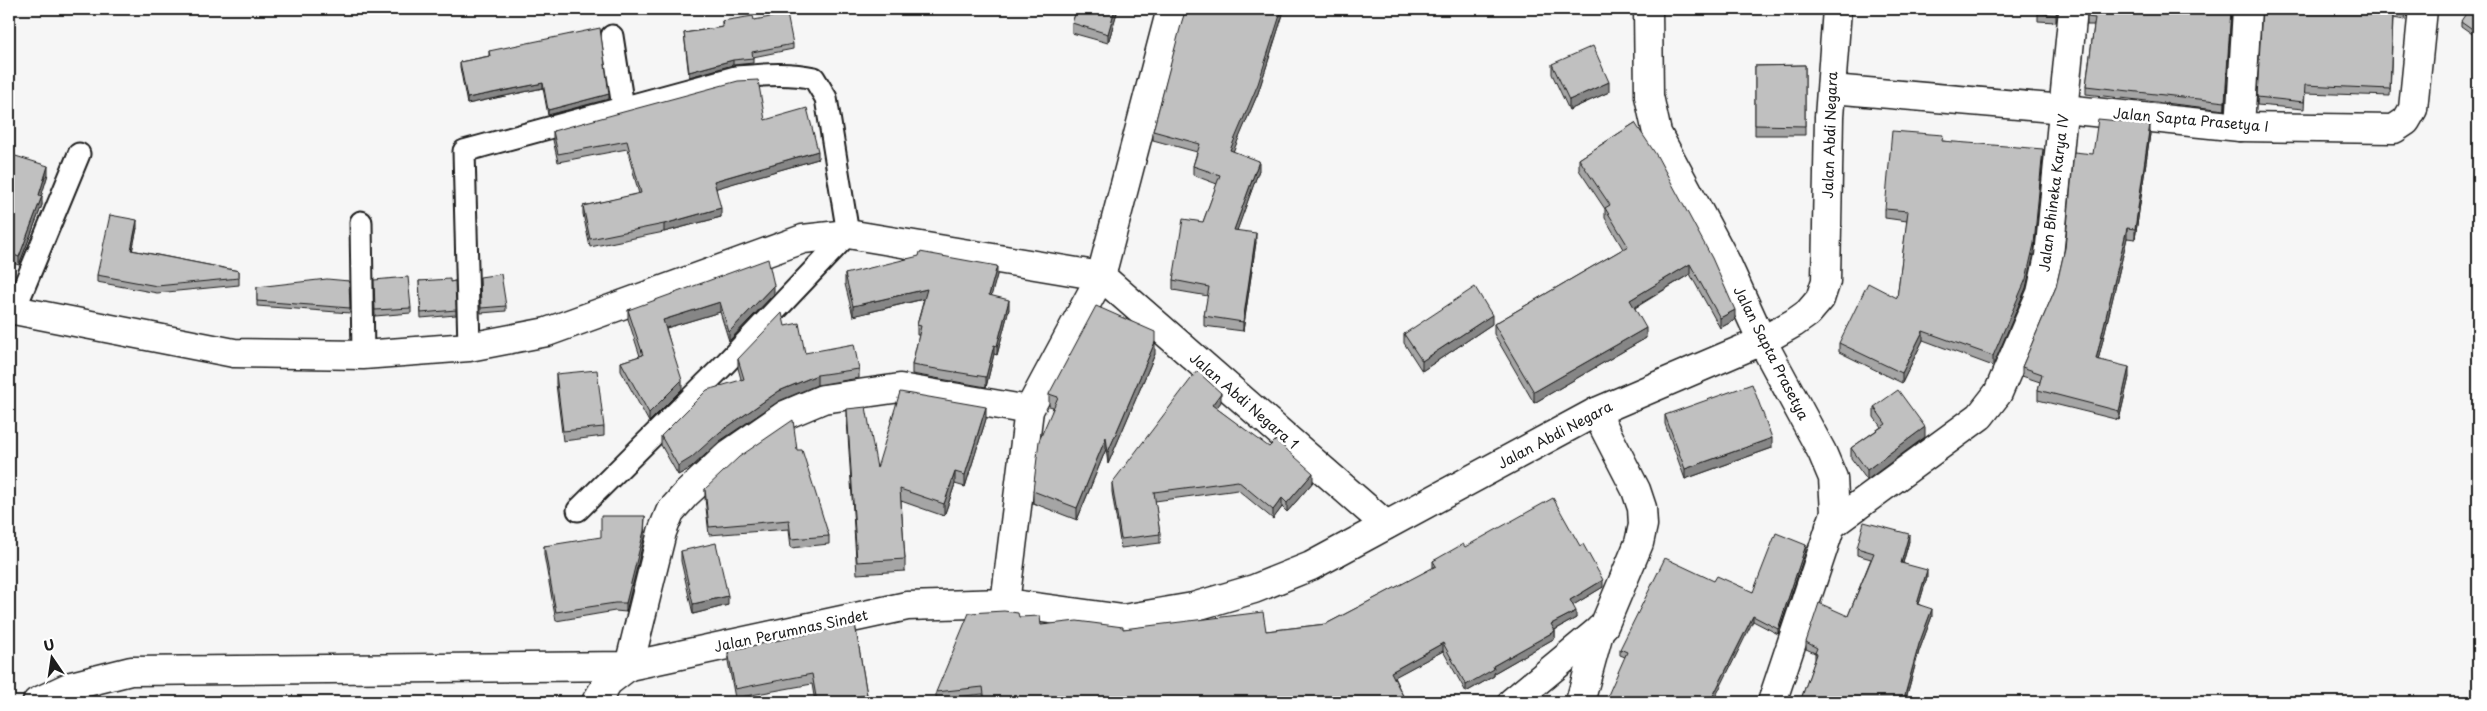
<svg xmlns="http://www.w3.org/2000/svg" width="2487" height="711" font-family="'Playpen Sans',sans-serif">
<rect width="100%" height="100%" fill="#f6f6f6"/>
<filter id="ink" filterUnits="userSpaceOnUse"><feTurbulence type="fractalNoise" baseFrequency=".02" numOctaves="2"/><feDisplacementMap in="SourceGraphic" scale="10" xChannelSelector="R" yChannelSelector="G"/><feConvolveMatrix kernelMatrix="1 2 1 2 8 2 1 2 1" color-interpolation-filters="sRGB"/></filter>
<g filter="url(#ink)">
<g fill="none" stroke-linecap="round" stroke-linejoin="round">
<!-- lane casing -->
<g stroke="#1c1c1c" stroke-width="25">
<g id="lane">
<path d="M612 36 623 107"/>
<path d="M361 222 363 355"/>
<path d="M14 311 79 154"/>
<path d="M469 347 464 151 736 77C762 75 788 72 814 78L826 98 848 234 721 368 578 510"/>
</g>
</g>
<!-- street casing -->
<g stroke="#1c1c1c" stroke-width="31">
<g id="street">
<path d="M1648 9 1649 96 1657 133 1726 262 1762 341 1822 452 1833 478 1835 513 1772 702"/>
<path d="M1832 89 2064 109 2240 127 2394 129 2406 121 2413 109 2423 9"/>
<path d="M2240 127 2247 9"/>
<path d="M9 309 234 353 363 355 469 347 547 332 803 239 848 234 1101 276 1386 525"/>
<path d="M1830 526 1980 416 1998 393 2041 293 2049 256 2073 9"/>
<path d="M1005 603 1123 619 1193 607 1254 589 1311 566 1596 412 1762 341 1794 323 1808 313 1820 299 1826 281 1829 117 1837 9"/>
<path d="M37 702 71 686 131 671 629 666 662 532 670 512 686 494 729 454 785 415 823 399 900 388 1029 410"/>
<path d="M1512 702 1604 626 1639 543 1643 525 1642 508 1636 490 1596 412"/>
<path d="M1580 702 1600 629"/>
</g>
</g>
<!-- secondary casing -->
<g stroke="#1c1c1c" stroke-width="31">
<path id="secondary" d="M596 702 608 682 629 666 907 606 1005 603 1029 410 1101 276 1171 9"/>
</g>
<!-- lane -->
<use href="#lane" stroke="#fff" stroke-width="21"/>
<!-- street -->
<use href="#street" stroke="#fff" stroke-width="28"/>
<!-- secondary -->
<use href="#secondary" stroke="#fff" stroke-width="28"/>
</g>
<!-- wall -->
<g fill="#a5a5a5" stroke="#1c1c1c">
<path d="M1077 9H1118L1108 43 1072 33V23Z"/>
<path d="M1186 9H1289L1288 13 1284 11 1258 93 1233 151 1259 170 1237 230 1256 242 1243 331 1204 326V316L1208 296 1173 290V280L1203 222 1217 184 1193 175V166L1197 152 1153 140V131Z"/>
<path d="M2038 9H2059L2056 22 2038 21Z"/>
<path d="M2087 9H2231L2225 110 2086 94V86L2094 25H2087Z"/>
<path d="M2262 9H2406L2405 20 2393 18 2390 96 2305 93 2304 109 2257 105Z"/>
<path d="M2478 9V38L2461 26V21Z"/>
<path d="M754 20 793 44V49L753 57V63L733 65 689 77 684 33 722 27V21Z"/>
<path d="M489 51 609 99 548 115 543 88 467 104 460 67V62L489 56Z"/>
<path d="M1552 64 1609 92 1569 110 1552 74Z"/>
<path d="M1805 65V135H1755V66Z"/>
<path d="M765 120 818 159 716 188 721 217 664 232 590 247 583 214V206L639 194 627 149 558 162 553 140V131Z"/>
<path d="M1635 123 1735 320 1720 328 1690 274 1635 308 1646 338 1534 403 1494 334V324L1623 249 1605 218V209L1579 170V159Z"/>
<path d="M2150 134 2135 239 2127 238 2098 360 2129 377 2119 420 2038 400V390L2040 382 2022 376V367L2056 287 2065 248 2093 154Z"/>
<path d="M1943 141 2043 159 2034 254 2026 288 1993 366 1923 340 1902 383 1839 352V343L1897 298 1907 221 1885 218V209Z"/>
<path d="M9 154 48 174 41 196 42 205 19 265 9 262Z"/>
<path d="M137 228 132 250 239 271V285L157 293 97 282V275Z"/>
<path d="M845 274 997 275 991 295 1009 309 997 355 994 354 986 387 912 374V365L919 335H917V325L924 299 853 316 845 284Z"/>
<path d="M480 277 506 306V311L481 313Z"/>
<path d="M374 280 411 308V313L375 316Z"/>
<path d="M349 281 350 313 257 306V287Z"/>
<path d="M419 281 450 282 455 281 456 315 421 318Z"/>
<path d="M774 294 729 341 720 312 666 328 682 389 649 422 621 371V362L640 356 628 319V310Z"/>
<path d="M1492 324 1422 371 1404 343V334Z"/>
<path d="M785 326 805 353 859 369V378L817 385 779 401 720 441 691 468 678 475 661 445V436L741 379 738 368V359Z"/>
<path d="M1155 354 1108 464 1106 449 1077 520 1033 503V491L1053 407 1049 406V394Z"/>
<path d="M556 374 604 427V436L563 441 556 384Z"/>
<path d="M1221 402 1216 408 1313 482 1287 512 1282 507 1273 519 1238 490 1155 501 1160 534V543L1121 548 1112 492V483Z"/>
<path d="M1874 407 1925 437 1867 480 1851 458V448L1881 427 1874 417Z"/>
<path d="M847 409 877 468 986 419 965 487 955 484 944 516 901 501 905 559V571L857 574 847 420Z"/>
<path d="M1665 415 1772 448 1685 479 1665 424Z"/>
<path d="M797 450 829 536V544L791 548 789 529 709 535 705 498V489Z"/>
<path d="M644 539 626 612 615 611 556 621 544 555V546Z"/>
<path d="M1909 541 1903 563 1927 577 1919 604 1932 616 1919 651 1905 702H1800L1815 660V653L1806 649V642L1848 616 1871 559 1857 555V548Z"/>
<path d="M1465 547 1603 587 1573 605 1576 618 1555 630V638L1494 673V676L1466 692 1443 651 1394 677 1406 702H984L983 694 936 699V692L1019 617 1041 625 1123 629 1266 631 1326 624 1433 568V561Z"/>
<path d="M681 551 728 605 693 614 681 561Z"/>
<path d="M1806 551 1778 634 1753 621 1625 657 1620 655V649L1714 581 1753 592Z"/>
<path d="M855 624 867 695V702H815L812 684 735 698 728 661V651Z"/>
</g>
<!-- shaded-wall -->
<g fill="#868686" stroke="#1c1c1c">
<path d="M1115 9H1118L1108 43V34Z"/>
<path d="M1282 9H1284V11L1258 93 1230 159V150Z"/>
<path d="M2057 9H2059L2056 22V15Z"/>
<path d="M2231 9 2225 110V102Z"/>
<path d="M733 60V65L689 77V72Z"/>
<path d="M1609 82V92L1569 110V100Z"/>
<path d="M543 83V88L467 104V98Z"/>
<path d="M609 94V99L548 115V110Z"/>
<path d="M2150 124V134L2135 239V229Z"/>
<path d="M2043 149V159L2034 254 2026 288 1993 366V356Z"/>
<path d="M818 151V159L714 189V181Z"/>
<path d="M1259 161V170L1234 239V230Z"/>
<path d="M48 166V174L39 204V195Z"/>
<path d="M42 196V205L19 265V257Z"/>
<path d="M721 208V217L664 232V224Z"/>
<path d="M137 220V228L131 257V250Z"/>
<path d="M2127 228V238L2096 369V359Z"/>
<path d="M1256 233V242L1243 331V322Z"/>
<path d="M1690 264V274L1630 310V300Z"/>
<path d="M997 266V275L989 304V295Z"/>
<path d="M774 285V294L729 341V332Z"/>
<path d="M927 289V298L853 316V306Z"/>
<path d="M1009 300V309L997 355V346Z"/>
<path d="M720 302V312L663 329V320Z"/>
<path d="M1735 310V320L1720 328V318Z"/>
<path d="M1492 315V324L1422 371V361Z"/>
<path d="M1646 328V338L1534 403V392Z"/>
<path d="M1923 331V340L1902 383V373Z"/>
<path d="M1155 342V354L1108 464V452Z"/>
<path d="M994 345V354L986 387V377Z"/>
<path d="M2129 367V377L2119 420V411Z"/>
<path d="M817 375V385L779 401 720 441 691 468 678 475V466L720 432 779 391Z"/>
<path d="M682 380V389L649 422V413Z"/>
<path d="M1221 393V402L1212 414V405Z"/>
<path d="M986 407V419L965 487V475Z"/>
<path d="M1925 427V437L1867 480V470Z"/>
<path d="M1106 437V449L1077 520V508Z"/>
<path d="M1772 438V448L1685 479V469Z"/>
<path d="M955 472V484L944 516V504Z"/>
<path d="M1313 473V482L1287 512V503Z"/>
<path d="M1282 498V507L1273 519V510Z"/>
<path d="M645 516 644 539 626 612V603Z"/>
<path d="M1909 534V541L1901 570V563Z"/>
<path d="M1806 545V551L1778 634V629Z"/>
<path d="M1927 570V577L1917 611V604Z"/>
<path d="M1603 580V587L1570 607V600Z"/>
<path d="M728 596V605L693 614V604Z"/>
<path d="M1932 609V616L1919 651 1905 702H1903L1919 644Z"/>
<path d="M1576 611V618L1551 632V624Z"/>
<path d="M1753 616V621L1713 702H1710Z"/>
<path d="M1555 631V638L1494 673V676L1466 692V685L1493 666Z"/>
<path d="M1443 643V651L1391 679V672Z"/>
</g>
<!-- building -->
<g fill="#c0c0c0" stroke="#1c1c1c">
<path d="M1077 9H1115L1108 34 1072 23Z"/>
<path d="M1186 9H1282L1258 84 1230 150 1259 161 1234 230 1256 233 1243 322 1204 316 1209 287 1173 280 1183 219 1203 222 1220 175 1193 166 1200 144 1153 131 1182 21Z"/>
<path d="M2038 9H2057L2056 15 2038 13Z"/>
<path d="M2087 9H2231L2225 102 2086 86 2095 18 2087 17Z"/>
<path d="M2262 9H2405V12L2393 11 2390 89 2305 85 2304 102 2257 97Z"/>
<path d="M2469 9H2478V33L2461 21Z"/>
<path d="M787 14 793 44 752 52 753 58 733 60 689 72 684 33 723 27 722 21 753 16 754 20Z"/>
<path d="M600 28 609 94 548 110 543 83 467 98 460 62 490 56 489 51Z"/>
<path d="M1593 46 1609 82 1569 100 1552 64Z"/>
<path d="M1805 65V126L1755 125V66Z"/>
<path d="M758 80 765 120 807 108 818 151 714 181 721 208 664 224 590 239 583 206 641 193 627 141 558 154 553 131 738 81Z"/>
<path d="M2098 119 2150 124 2135 229 2127 228 2096 359 2129 367 2119 411 2038 390 2042 374 2022 367 2056 287 2065 248 2074 152 2093 154Z"/>
<path d="M1635 123 1657 156 1712 258 1735 310 1720 318 1690 264 1630 300 1646 328 1534 392 1494 324 1628 246 1605 208 1610 205 1579 159Z"/>
<path d="M1892 131 1943 135 1942 141 2043 149 2034 244 2026 279 1993 356 1923 331 1902 373 1839 343 1868 283 1897 298 1908 211 1885 209Z"/>
<path d="M9 154 48 166 39 195 42 196 19 257 9 253Z"/>
<path d="M110 215 137 220 131 250 239 271V278L157 286 97 275Z"/>
<path d="M920 252 997 266 989 295 1009 300 997 346 994 345 986 377 912 365 921 326 917 325 927 289 853 306 845 274 919 256Z"/>
<path d="M768 259 774 285 729 332 720 302 663 320 682 380 649 413 621 362 643 355 628 310Z"/>
<path d="M501 274 506 306 481 308 480 277Z"/>
<path d="M408 277 411 308 375 310 374 280Z"/>
<path d="M327 279 349 281 350 308 257 301V287Z"/>
<path d="M450 279V282L455 281 456 310 421 313 419 281Z"/>
<path d="M1475 287 1492 315 1422 361 1404 334Z"/>
<path d="M1096 306 1155 332V342L1108 452 1106 437 1077 508 1033 491 1039 441 1058 397 1049 394Z"/>
<path d="M782 313 785 326 799 323 805 353 854 344 859 369 817 375 779 391 720 432 691 458 678 466 661 436 707 390 744 379 738 359Z"/>
<path d="M597 370 604 427 563 431 556 374Z"/>
<path d="M1197 371 1221 393 1212 405 1269 447 1276 440 1313 473 1287 503 1282 498 1273 510 1238 481 1154 492 1160 534 1121 539 1112 483Z"/>
<path d="M1752 384 1772 438 1685 469 1665 415Z"/>
<path d="M1898 390 1925 427 1867 470 1851 448 1886 424 1874 407Z"/>
<path d="M900 392 986 407 965 475 955 472 944 504 900 489 905 559 857 562 847 409 866 407 877 468Z"/>
<path d="M793 420 797 450H802L829 536 791 539 789 520 709 527 705 489 739 457Z"/>
<path d="M1553 498 1580 546 1583 544 1603 580 1570 600 1576 611 1551 624 1555 631 1493 666 1494 669 1466 685 1443 643 1391 672 1406 702H985L983 687 936 692 969 613 1004 611 1018 613 1019 617 1040 616 1041 625 1077 621 1123 627V629L1263 612 1266 631 1326 624 1436 566 1433 561 1463 544 1465 547Z"/>
<path d="M601 516H645L644 531 626 603H615L556 612 544 546 601 537Z"/>
<path d="M1864 522 1909 534 1901 563 1927 570 1917 604 1932 609 1919 644 1903 702H1800L1817 654 1815 653 1817 648 1806 642 1819 603 1848 616 1874 553 1857 548Z"/>
<path d="M1776 533 1806 545 1778 629 1753 616 1710 702H1605L1627 652 1620 649 1665 558 1714 581 1717 576 1753 592Z"/>
<path d="M716 543 728 596 693 604 681 551Z"/>
<path d="M855 624 867 695 825 702H817L812 674 735 689 728 651Z"/>
</g>
</g>
<g text-anchor="middle" stroke-width="5" stroke-linejoin="round" paint-order="stroke">
<!-- street labels -->
<g font-size="14" fill="#1c1c1c" stroke="#fff">
<text transform="translate(2191 120) rotate(5)" y="5">Jalan Sapta Prasetya I</text>
<text transform="translate(1830 135) rotate(-88)" y="5">Jalan Abdi Negara</text>
<text transform="translate(2054 193) rotate(-83)" y="5">Jalan Bhineka Karya IV</text>
<text transform="translate(1771 353) rotate(63)" y="5">Jalan Sapta Prasetya</text>
<text transform="translate(1244 401) rotate(41)" y="5">Jalan Abdi Negara 1</text>
<text transform="translate(1555 435) rotate(-28)" y="5">Jalan Abdi Negara</text>
<text transform="translate(791 631) rotate(-12)" y="5">Jalan Perumnas Sindet</text>
</g>
</g>
<!-- margin -->
<rect width="2487" height="711" fill="none" stroke="#fff" stroke-width="30"/>
<rect x="15" y="15" width="2457" height="681" fill="none" stroke="#1c1c1c" stroke-width="2" filter="url(#ink)"/>
<!-- north arrow -->
<g transform="translate(52 658) rotate(347)" stroke="#ffffff" stroke-width="4" paint-order="stroke">
<path d="M0-4L9 19L0 12L-9 19Z" fill="#1c1c1c"/>
<text y="-8" font-size="14" font-weight="bold" text-anchor="middle" fill="#1c1c1c">U</text>
</g>
</svg>
